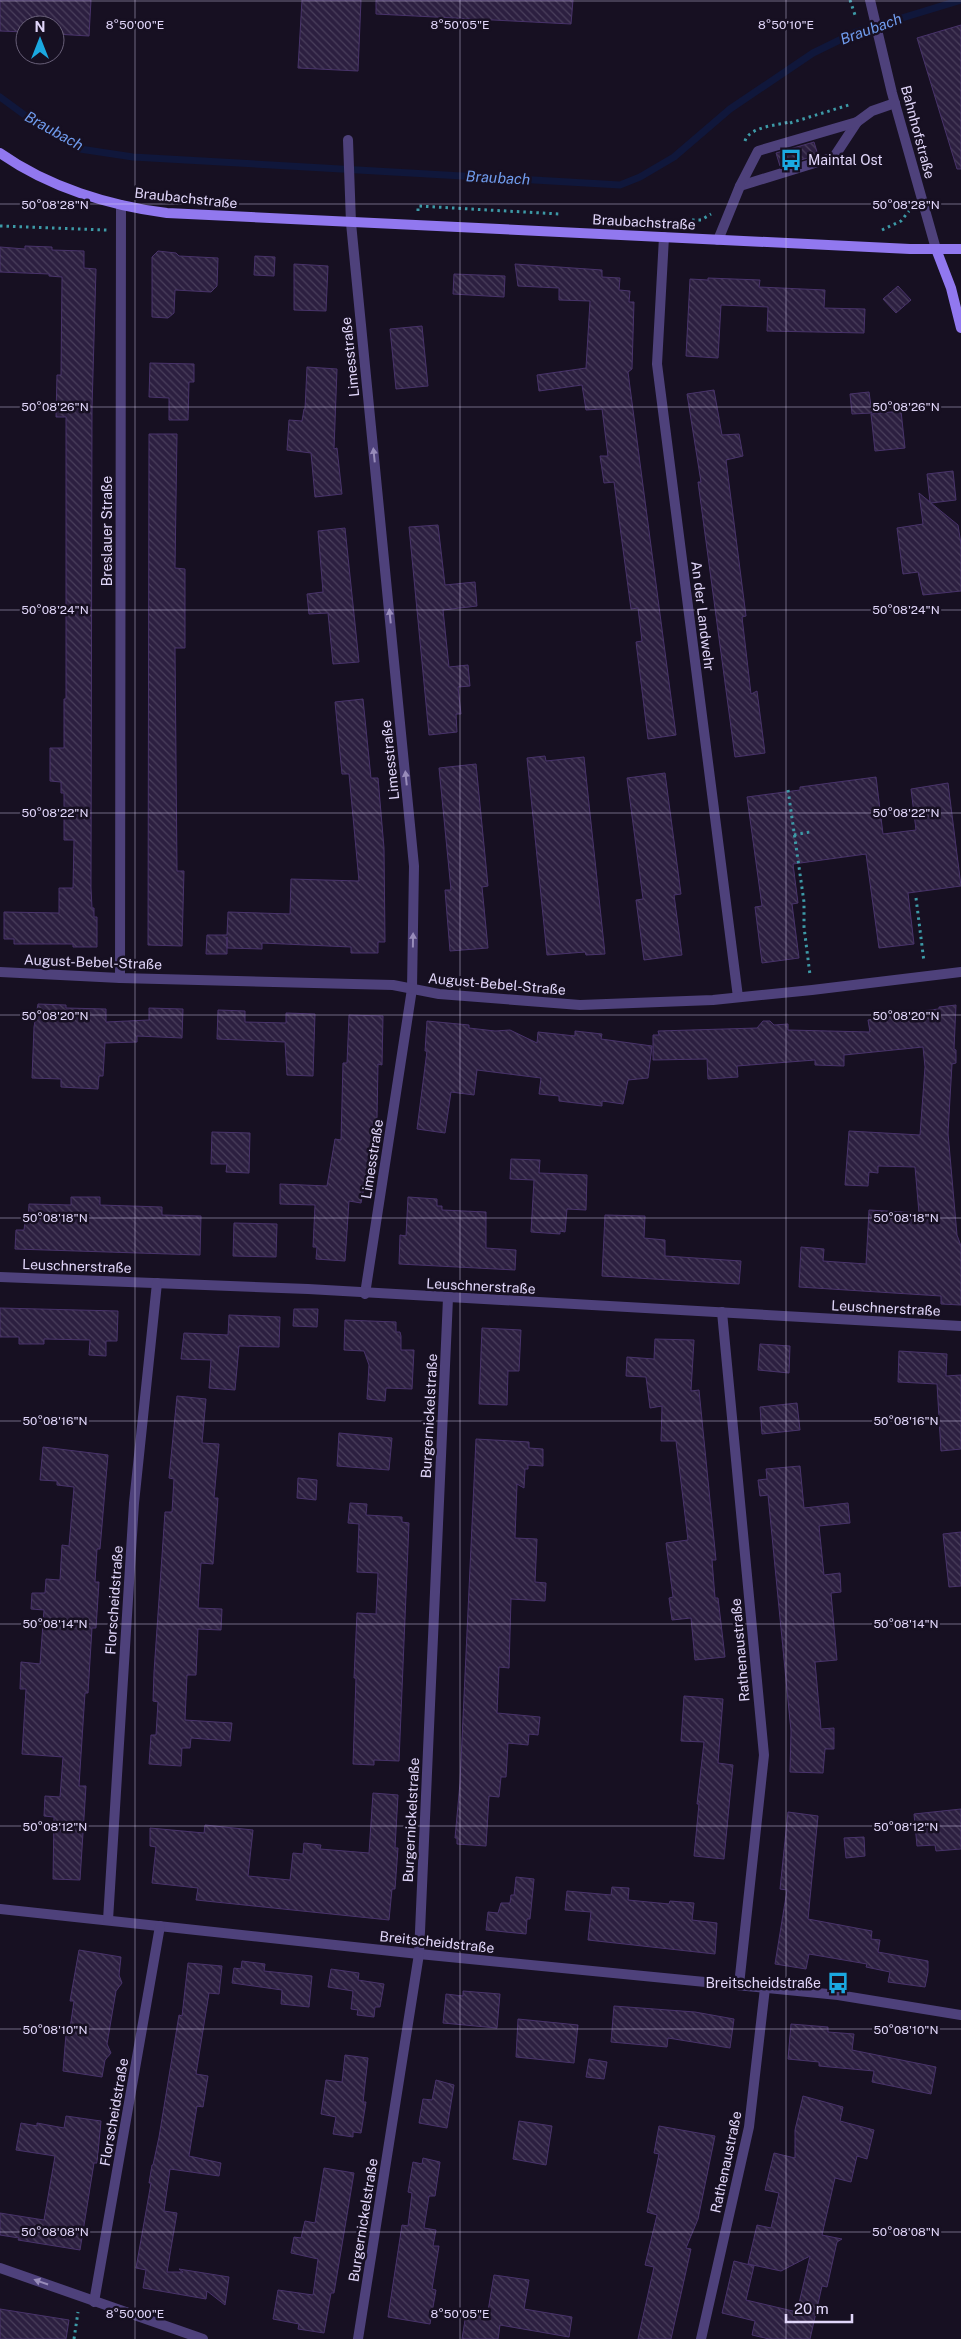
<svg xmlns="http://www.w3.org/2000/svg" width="961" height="2339" font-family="'Public Sans',sans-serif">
<defs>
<pattern id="building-back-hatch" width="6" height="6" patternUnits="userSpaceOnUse" patternTransform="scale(1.25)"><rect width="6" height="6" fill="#2c1f40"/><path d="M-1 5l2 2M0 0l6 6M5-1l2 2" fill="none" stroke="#4a3f5c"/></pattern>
</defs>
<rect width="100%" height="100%" fill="#171022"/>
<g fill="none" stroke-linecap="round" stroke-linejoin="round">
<!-- stream -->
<path stroke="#10173b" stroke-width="7" d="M0 97 41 127 80 149 133 157 620 185 640 177 674 157 730 109 813 53 856 32 961 0"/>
</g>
<!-- building -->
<g fill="url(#building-back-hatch)" stroke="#48336a">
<path d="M0 0H91L89 36 55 34V25H25V32L0 31Z"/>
<path d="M302 0H361L358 71 298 68Z"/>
<path d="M376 0H573L571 24 376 14Z"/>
<path d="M961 25V169H957L917 38Z"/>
<path d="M814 142 818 155 780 166 776 153Z"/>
<path d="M25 246 52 247V250L84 251V268L96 269 92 408 91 888 92 908H94V917H97V947H73V944H14V939H4V912L59 913V888H73L74 840H64V793H61V782L50 781V748H64V699H66V417H56L57 375H61L62 277 49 276V274L0 272V247L25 249Z"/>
<path d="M158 251 176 253 179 256 218 258 217 286 211 292 175 290 174 313 168 318 152 317V257Z"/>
<path d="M255 256 275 257 274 276 254 275Z"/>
<path d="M294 264 328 266 326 311 294 310Z"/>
<path d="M515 264 602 270V277L620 278 619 290 630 291 629 302H634L632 369 628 372 676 735 648 739 636 642 642 641 638 608 631 609 614 482 604 483 600 456H608L602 409 586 410 582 385 539 391 537 375 586 368 590 301 559 300V288L518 286Z"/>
<path d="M454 274 505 276 504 297 453 294Z"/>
<path d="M708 278 760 280 759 287 825 290 824 308 865 309 864 333 767 331 768 307 721 305 718 358 686 356 690 279 708 280Z"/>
<path d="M898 286 911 300 896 313 883 299Z"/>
<path d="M422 326 428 386 396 389 390 329Z"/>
<path d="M150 363 194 364V382H189L188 420H169V398L149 397Z"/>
<path d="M307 367 337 369 334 449 337 448 342 494 315 497 311 453 287 450 289 420 302 421 304 409H305Z"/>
<path d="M714 390 722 435 739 434 743 456 726 460 746 616 742 617 751 694 757 691 765 753 735 757 698 482H701L687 394Z"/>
<path d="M869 392 872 413 852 414 850 394Z"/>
<path d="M901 411 905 448 875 451 871 414Z"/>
<path d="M149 434H177L175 568 185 569V648H175L177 871H184L182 946 148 945Z"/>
<path d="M953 471 956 500 931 503 958 525 961 544V591L923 595 918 572 903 574 897 528 923 524 919 493 930 502 927 474Z"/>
<path d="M438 525 445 585 475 582 477 606 443 610 449 667 468 665 470 686 458 687 461 714H456L457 732 429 735 409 527Z"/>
<path d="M345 528 359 662 333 664 328 613 309 614 307 594 323 592 318 531Z"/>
<path d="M363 699 371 778H378L384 848 385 942H378V953H351V947L262 943V949L227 948V937V954H206L207 935H227L228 912 290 914 291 879 359 881 349 774H342L335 702Z"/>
<path d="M545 756 546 761 584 757 605 954 586 955 585 952 547 955 527 758Z"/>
<path d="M476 764 488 886 482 887 488 948 450 951 445 890H451L439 768Z"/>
<path d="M665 773 681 894 674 895 682 955 644 960 636 900 643 899 627 778Z"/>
<path d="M876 777 883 834 916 830 911 789 948 783 961 886 908 893 914 944 879 948 866 854 793 864 798 903 792 904 799 958 762 963 755 907 762 906 747 797 800 790V787Z"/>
<path d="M38 1004 66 1005V1008L106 1009V1022L149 1020V1008L183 1009 182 1038 137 1036V1042L105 1043 103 1076H99L98 1089 61 1087V1079L32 1078 34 1027Z"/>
<path d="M956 1005 954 1049 956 1050V1063L952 1064 948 1133 957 1235 961 1246V1305L941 1304V1296L799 1287 801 1247 824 1249 823 1261 866 1264 869 1210 919 1213 915 1167 878 1166V1173L869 1172 868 1186 845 1185 849 1131 920 1135 925 1067 923 1047 844 1055V1066L815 1065V1060L737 1066 738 1077 708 1079 707 1059 653 1060V1035H659L658 1031 757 1028 763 1021H770L774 1025 788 1024V1030L870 1032 868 1020 873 1019V1016L939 1009V1007Z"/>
<path d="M218 1010 245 1011V1022L286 1023V1013L315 1014 313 1076 287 1075 285 1042 217 1039Z"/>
<path d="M349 1015 383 1016 382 1065 378 1064 377 1117 361 1203 349 1201 345 1261 316 1259 317 1247H313L315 1205 280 1204V1184L327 1186 335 1139 341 1140 343 1063H347Z"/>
<path d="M427 1021 469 1025V1028L495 1031 510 1030 537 1043 538 1032 575 1036V1031L602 1034 601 1039 652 1046 648 1078 628 1080 623 1104 602 1101V1106L559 1101V1096L539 1094 541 1078 477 1070 474 1095 451 1092 445 1133 417 1129 427 1051H425Z"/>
<path d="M212 1132 250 1133 249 1173 226 1172 227 1164H211Z"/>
<path d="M511 1159 540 1160 539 1173 587 1175 586 1210 567 1209 565 1232 560 1231V1234L531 1232 534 1180 510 1179Z"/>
<path d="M71 1197H100V1205L162 1207V1215L201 1216 200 1255 15 1249 16 1230H24L25 1222H28L29 1204 71 1205Z"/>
<path d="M408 1197 437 1199V1206H442V1210L486 1212V1248L516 1250 515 1270 399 1264 400 1235 406 1236Z"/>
<path d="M605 1215 645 1216 644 1238 665 1240V1256L741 1261 739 1284 602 1276Z"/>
<path d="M234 1223 277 1224 276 1257 233 1256Z"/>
<path d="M0 1308 118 1311 117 1341H106V1356L89 1355 90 1340 44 1339V1344H19V1337H0Z"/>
<path d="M294 1309H318L317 1327 293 1326Z"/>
<path d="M229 1315 280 1317 279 1347 239 1346 235 1390 209 1388 211 1360 181 1359 184 1333 228 1335Z"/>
<path d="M345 1320 396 1322V1332H400L401 1336V1350H414L412 1389 386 1388 385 1401 367 1399 369 1365 364 1351 344 1350Z"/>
<path d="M482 1328 521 1330 519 1371H508L507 1405 479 1404Z"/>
<path d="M655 1339 694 1340 691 1391 699 1390 716 1560H712L715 1598H718L725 1657 695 1660 691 1618 672 1620 669 1598 673 1597 666 1543 688 1540 676 1441H661L662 1406 650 1408 646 1377 626 1376 627 1357 654 1359Z"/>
<path d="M760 1344 790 1346 789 1373 758 1370Z"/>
<path d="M899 1351 947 1354 946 1376 961 1375V1449L941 1451 937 1384 898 1382Z"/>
<path d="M177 1396 206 1399 202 1443 219 1444 214 1498H218L213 1564 201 1563 198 1608 222 1609 221 1630 198 1629 196 1675H187L185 1720 232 1723 230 1741 191 1738 190 1748H182L181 1766 149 1764 151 1735H156L158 1702 153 1701 154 1672 165 1512H172L174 1479 169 1478Z"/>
<path d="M797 1403 800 1430 762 1434 760 1407Z"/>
<path d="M339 1433 392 1438 389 1470 337 1466Z"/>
<path d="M476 1439 529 1442V1448L543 1449V1466L528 1465V1469H525L524 1488 517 1484 515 1538 537 1539 535 1582 546 1583 545 1601 511 1599 509 1668 499 1667 497 1713 540 1717 538 1735 529 1734 528 1745 508 1743 506 1777H501L499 1797 489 1796 486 1846 457 1844V1838H455L460 1783Z"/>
<path d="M43 1447 108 1455 100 1549H97L95 1582H99L96 1628H92L88 1693H85L79 1786H86L80 1880 53 1879 54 1817 44 1816 45 1796 60 1797 63 1757 22 1754 26 1689H20L21 1662 40 1664 44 1610 31 1609 32 1593H45L46 1579 60 1580 62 1545 69 1546 74 1487 57 1485V1481L40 1480Z"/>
<path d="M800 1466 804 1508 848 1503 850 1523 819 1526 824 1575 840 1573 841 1592 831 1593 837 1660 815 1662 821 1729 834 1728V1749H825L823 1773 790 1772 791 1731 768 1495 760 1496 758 1480 767 1479 766 1469Z"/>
<path d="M298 1478 317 1480 316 1500 297 1498Z"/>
<path d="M350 1503 367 1504 366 1515 402 1517V1522L409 1523 399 1761 374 1760V1765L353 1764 356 1678H354L357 1613 376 1614 378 1573 357 1572 359 1524 348 1523Z"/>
<path d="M961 1532V1586L949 1587 943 1534Z"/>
<path d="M684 1696 723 1699 718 1763 733 1765 724 1859 694 1856 699 1804H697L704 1742 681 1741Z"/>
<path d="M373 1793 398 1795 395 1848H398L395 1889H392L389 1920 196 1900 198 1888 152 1883 156 1847 150 1846V1828L204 1833 205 1825 253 1830 248 1876 290 1880 293 1853 303 1854 304 1843 321 1845 320 1849 369 1853Z"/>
<path d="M961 1809V1849L936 1851 935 1845 917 1846 914 1814Z"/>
<path d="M788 1812 818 1816 808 1919 872 1931 871 1939 880 1940 878 1952 928 1961V1972L925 1987 888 1982 890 1972 866 1967 867 1964 809 1954 806 1969 775 1964 787 1890 780 1889Z"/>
<path d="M864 1837 865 1856 846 1858 844 1838Z"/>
<path d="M516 1877 534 1879 530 1919H527L526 1934 486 1930 488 1912 498 1913 501 1903H510L511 1895H514Z"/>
<path d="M612 1887 629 1888 628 1900 669 1904 670 1901 694 1903 692 1920 717 1923 715 1954 588 1940 591 1912 565 1910 567 1891 611 1895Z"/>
<path d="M79 1950 121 1957 119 1975 122 1983 116 1991 107 2044 111 2053 105 2060 102 2077 63 2071 66 2034 69 2035 74 2001H70Z"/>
<path d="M242 1961 265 1964 264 1971 312 1976 309 2007 281 2004 282 1990 232 1983 234 1968 241 1969Z"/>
<path d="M188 1963 222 1966 219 1994 209 1993 196 2074 208 2076 203 2107 197 2106 189 2156 221 2163 219 2176 170 2169 164 2211 177 2213 167 2272H183L179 2269 229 2277 225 2305 207 2291 206 2299 143 2288 146 2270 136 2268 151 2183H149L152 2165H153L159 2137 179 2015 182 2016Z"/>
<path d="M331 1969 359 1973 358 1980 384 1984 380 2007H375L374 2017 357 2015 358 2010 351 2009 353 1991 328 1987Z"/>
<path d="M463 1991 500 1994 497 2028 443 2023 446 1994 463 1996Z"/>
<path d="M614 2006 695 2012 734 2019 730 2048 668 2038 667 2047 611 2042Z"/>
<path d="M518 2019 578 2025 574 2063 516 2057Z"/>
<path d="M791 2024 828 2027V2032L854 2034 852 2050 936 2067 931 2094 872 2082 874 2071 819 2066V2062L788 2059Z"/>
<path d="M345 2055 368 2058 363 2102H366L361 2133 353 2132V2137L333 2134 336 2117 321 2114 326 2080 342 2082Z"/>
<path d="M589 2059 607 2062 604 2079 586 2077Z"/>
<path d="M436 2080 454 2085 447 2128 419 2123 423 2099 432 2100Z"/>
<path d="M803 2096 843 2107 840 2121 874 2130 867 2159 857 2156 851 2182 835 2178 822 2235 842 2239 837 2242 827 2287 822 2286 810 2339H769L752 2335 755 2321 722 2313 734 2261 754 2266 746 2300 797 2312 810 2256 781 2271 748 2264 757 2225 771 2228 779 2193 765 2190 774 2153 795 2158V2130Z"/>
<path d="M66 2116 101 2121 97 2163H94L80 2250 18 2240 19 2238 0 2235V2213L44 2220 55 2156 16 2150 21 2123 37 2126V2123L64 2128Z"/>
<path d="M519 2121 552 2126 546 2165 513 2159Z"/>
<path d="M659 2126 715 2136 698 2219 686 2248 691 2249 671 2339H638L654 2267 645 2265 657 2215 647 2212 659 2154 654 2153Z"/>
<path d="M423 2158 440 2162 435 2196H429L424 2228 436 2230 433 2246H439L432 2289 436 2290 430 2324 388 2317 402 2225 408 2226 412 2193 408 2192 413 2162 422 2164Z"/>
<path d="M324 2168 354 2173 334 2293H331L324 2333 298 2329 299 2324 273 2319 278 2290 313 2295 318 2259 291 2253 294 2237 301 2238 305 2221 315 2223Z"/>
<path d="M494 2275 529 2280 524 2309 572 2317 569 2337 500 2325 498 2339H462L466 2314 487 2317Z"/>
<path d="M0 2309 69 2320 66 2339H0Z"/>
</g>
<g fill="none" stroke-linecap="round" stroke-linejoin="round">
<!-- path -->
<g stroke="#3d9aa7" stroke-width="3" stroke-dasharray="2.5 4" stroke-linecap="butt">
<path d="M850 0 856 18"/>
<path d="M790 123 852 104"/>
<path d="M745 141C749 127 777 125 790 122"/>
<path d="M418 211V206L559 214"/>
<path d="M692 220H701L711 214"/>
<path d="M0 226 107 230"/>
<path d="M882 230 901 221 909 211"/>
<path d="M788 790 804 902V927L810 975"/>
<path d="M794 835 810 832"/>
<path d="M916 898 924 962"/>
<path d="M74 2339 78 2312"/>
</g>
<!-- lane -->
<g stroke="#4e417b" stroke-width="10">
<path d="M740 186 834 157 857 122 872 111 895 103"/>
<path d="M718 240 740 186 758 151 857 122"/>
</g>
<!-- street -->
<g stroke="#4e417b" stroke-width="10">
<path d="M870 0 892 93 936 249"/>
<path d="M348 140 351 223 414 866 412 989 365 1294"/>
<path d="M664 237 657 364 738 997"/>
<path d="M0 972 120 978 393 985 439 994 580 1005 713 1000 812 990 961 972"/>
<path d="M120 978 121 205"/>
<path d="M0 1277 308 1289 961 1326"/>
<path d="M722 1312 764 1755 739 1985"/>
<path d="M0 1909 419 1954 838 1995 961 2015"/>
<path d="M108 1920 134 1503 157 1283"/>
<path d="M0 2268 203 2339"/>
<path d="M94 2302 160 1926"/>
<path d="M358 2339 419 1954 448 1298"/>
<path d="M701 2339 749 2127 765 1988"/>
</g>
<!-- secondary -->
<g stroke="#9178ef" stroke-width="10">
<path d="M0 153C48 187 110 206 167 213L910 249H961"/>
<path d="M936 249 951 288 961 328"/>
</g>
</g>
<!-- one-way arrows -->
<defs><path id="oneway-solid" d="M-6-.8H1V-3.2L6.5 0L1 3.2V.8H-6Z" transform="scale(1.25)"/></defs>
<g fill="#988cba">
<use href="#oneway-solid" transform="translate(374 455) rotate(-96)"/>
<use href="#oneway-solid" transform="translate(390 616) rotate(-96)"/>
<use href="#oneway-solid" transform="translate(406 778) rotate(-96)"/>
<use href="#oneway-solid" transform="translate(413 940) rotate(-89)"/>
<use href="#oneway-solid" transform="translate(41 2282) rotate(-161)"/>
</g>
<!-- ticks -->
<path fill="none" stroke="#e1d6fa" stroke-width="1" stroke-opacity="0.45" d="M135 0V2339M460 0V2339M786 0V2339M0 1H961M0 204H961M0 407H961M0 610H961M0 813H961M0 1015H961M0 1218H961M0 1421H961M0 1624H961M0 1826H961M0 2029H961M0 2232H961"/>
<!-- icons -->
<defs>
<g id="bus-bare" transform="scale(1.725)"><path d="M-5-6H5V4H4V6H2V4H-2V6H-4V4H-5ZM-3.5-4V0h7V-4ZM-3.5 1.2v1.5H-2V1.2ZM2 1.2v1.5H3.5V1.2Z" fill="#1ba9e1" stroke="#171022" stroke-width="2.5" paint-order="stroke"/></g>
</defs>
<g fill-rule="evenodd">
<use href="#bus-bare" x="791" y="160"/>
<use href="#bus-bare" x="838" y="1983"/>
</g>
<g text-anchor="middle" stroke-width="5" stroke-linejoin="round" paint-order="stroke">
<!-- street labels -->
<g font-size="14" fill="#e1d6fa" stroke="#171022">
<text transform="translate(918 132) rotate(75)" y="5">Bahnhofstraße</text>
<text transform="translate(186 198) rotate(6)" y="5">Braubachstraße</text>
<text transform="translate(644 222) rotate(3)" y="5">Braubachstraße</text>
<text transform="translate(350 357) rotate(-96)" y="5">Limesstraße</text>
<text transform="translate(107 531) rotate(-90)" y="5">Breslauer Straße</text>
<text transform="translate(703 616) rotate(83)" y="5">An der Landwehr</text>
<text transform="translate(390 760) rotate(-96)" y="5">Limesstraße</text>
<text transform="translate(93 962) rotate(2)" y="5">August-Bebel-Straße</text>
<text transform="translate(497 984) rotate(5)" y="5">August-Bebel-Straße</text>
<text transform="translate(372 1159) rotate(-81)" y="5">Limesstraße</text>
<text transform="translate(77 1266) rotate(2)" y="5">Leuschnerstraße</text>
<text transform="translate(481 1286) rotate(3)" y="5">Leuschnerstraße</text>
<text transform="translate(886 1308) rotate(3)" y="5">Leuschnerstraße</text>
<text transform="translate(429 1416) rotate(-87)" y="5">Burgernickelstraße</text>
<text transform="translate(114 1600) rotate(-86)" y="5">Florscheidstraße</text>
<text transform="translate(740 1650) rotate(-95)" y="5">Rathenaustraße</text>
<text transform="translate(411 1820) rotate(-87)" y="5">Burgernickelstraße</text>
<text transform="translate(437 1942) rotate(6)" y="5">Breitscheidstraße</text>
<text transform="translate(114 2112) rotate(-80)" y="5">Florscheidstraße</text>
<text transform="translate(726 2162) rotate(-78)" y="5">Rathenaustraße</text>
<text transform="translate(363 2220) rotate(-81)" y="5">Burgernickelstraße</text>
</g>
<!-- poi labels -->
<g font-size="14" fill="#e1d6fa" stroke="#171022" text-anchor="start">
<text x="808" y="165">Maintal Ost</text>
<text x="821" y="1988" text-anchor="end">Breitscheidstraße</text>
</g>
<!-- water labels -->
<g font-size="15" font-style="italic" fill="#709cee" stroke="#171022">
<text transform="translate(871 29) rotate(-20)" y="5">Braubach</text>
<text transform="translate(54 131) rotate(29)" y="5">Braubach</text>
<text transform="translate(498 178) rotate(3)" y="5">Braubach</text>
</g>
</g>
<g font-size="12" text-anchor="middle" fill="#e1d6fa" stroke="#171022" stroke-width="5" stroke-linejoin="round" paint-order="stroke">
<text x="135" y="29">8°50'00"E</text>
<text x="460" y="29">8°50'05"E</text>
<text x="786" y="29">8°50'10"E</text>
<text x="55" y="209">50°08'28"N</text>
<text x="906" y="209">50°08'28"N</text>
<text x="55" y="411">50°08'26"N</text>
<text x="906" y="411">50°08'26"N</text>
<text x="55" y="614">50°08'24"N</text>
<text x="906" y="614">50°08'24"N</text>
<text x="55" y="817">50°08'22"N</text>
<text x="906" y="817">50°08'22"N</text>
<text x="55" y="1020">50°08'20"N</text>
<text x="906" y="1020">50°08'20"N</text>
<text x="55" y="1222">50°08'18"N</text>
<text x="906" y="1222">50°08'18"N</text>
<text x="55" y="1425">50°08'16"N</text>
<text x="906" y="1425">50°08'16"N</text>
<text x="55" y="1628">50°08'14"N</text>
<text x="906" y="1628">50°08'14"N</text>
<text x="55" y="1831">50°08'12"N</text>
<text x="906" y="1831">50°08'12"N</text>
<text x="55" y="2034">50°08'10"N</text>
<text x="906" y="2034">50°08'10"N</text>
<text x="55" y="2236">50°08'08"N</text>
<text x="906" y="2236">50°08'08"N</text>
<text x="135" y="2318">8°50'00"E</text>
<text x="460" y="2318">8°50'05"E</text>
</g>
<!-- north arrow -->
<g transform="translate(40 40)"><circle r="24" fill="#171022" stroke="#685f78"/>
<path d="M0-4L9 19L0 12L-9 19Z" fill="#1ba9e1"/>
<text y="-8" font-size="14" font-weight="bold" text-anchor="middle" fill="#e1d6fa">N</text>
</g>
<!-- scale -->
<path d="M786 2314v8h66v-8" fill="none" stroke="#e1d6fa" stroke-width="2.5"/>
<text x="794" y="2314" font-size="15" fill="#e1d6fa" stroke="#171022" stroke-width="4" paint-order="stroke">20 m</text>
</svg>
